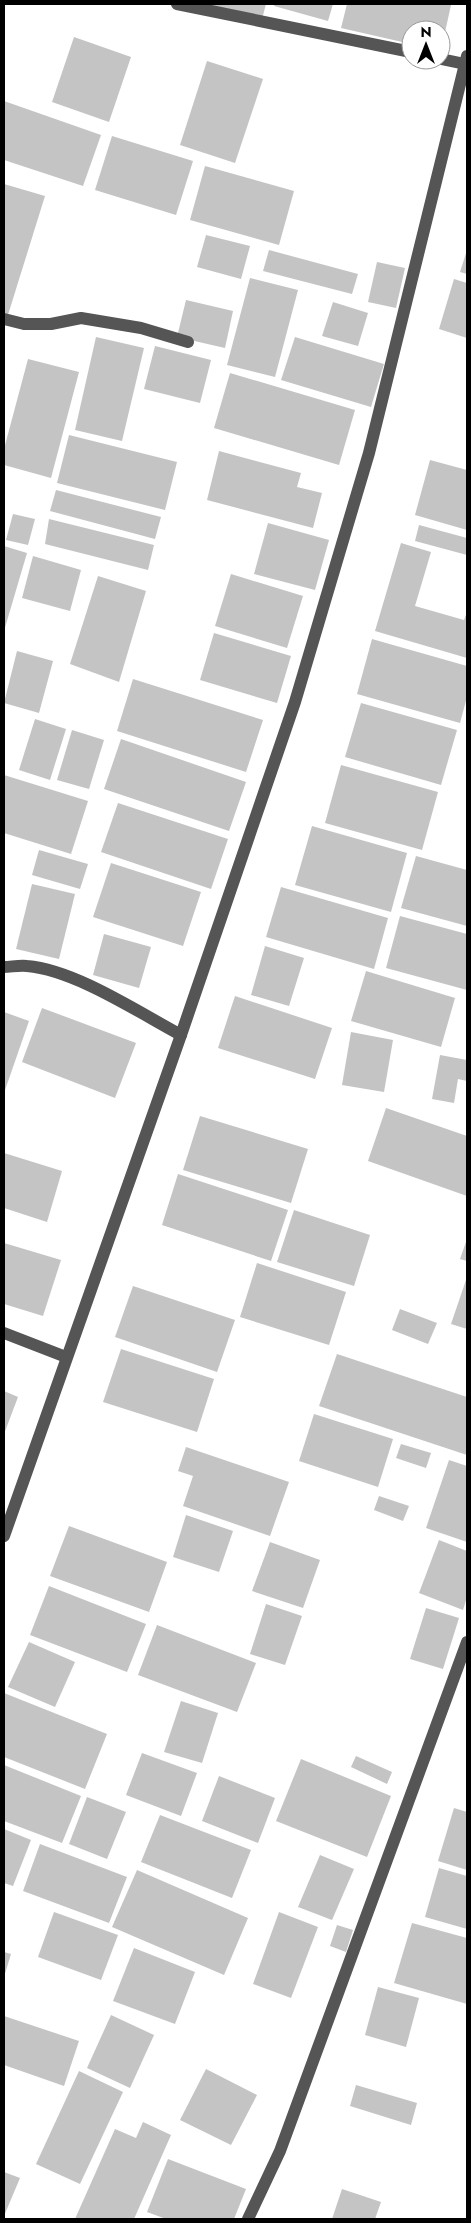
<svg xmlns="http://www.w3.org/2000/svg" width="471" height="2223" font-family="Jost,sans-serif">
<rect width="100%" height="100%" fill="#fff"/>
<!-- building -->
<g fill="#c4c4c4">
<path d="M213 4H266L262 19 212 7Z"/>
<path d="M275 4H333L328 21 274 6Z"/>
<path d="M347 4H444L451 5 442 46 441 30H411V44L341 28Z"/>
<path d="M74 37 131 57 109 122 52 102Z"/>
<path d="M207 61 263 79 235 163 180 145Z"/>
<path d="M4 101 101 135 83 186 4 160Z"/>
<path d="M112 136 193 161 176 215 95 190Z"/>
<path d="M205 166 294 191 279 245 190 220Z"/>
<path d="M4 184 45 196 7 318 4 317Z"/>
<path d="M206 235 250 246 241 279 197 267Z"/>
<path d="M269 250 358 274 352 294 263 271Z"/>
<path d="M467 250V274L460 272Z"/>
<path d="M377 262 405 268 396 308 368 302Z"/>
<path d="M250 278 298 290 275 377 227 365Z"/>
<path d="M454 279 467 283V338L439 329Z"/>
<path d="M186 300 233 311 225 348 177 337Z"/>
<path d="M333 302 368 313 358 346 322 336Z"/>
<path d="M96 337 144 348 122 441 75 430Z"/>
<path d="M295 337 384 364 371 407 281 380Z"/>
<path d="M155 346 211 360 200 403 144 389Z"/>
<path d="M28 359 79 372 51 478 4 465V449Z"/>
<path d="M230 373 355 410 339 465 214 428Z"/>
<path d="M69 435 177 462 165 510 57 483Z"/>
<path d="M219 451 301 473 297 487 322 493 313 528 207 500Z"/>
<path d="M430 460 467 470V530L415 515Z"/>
<path d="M56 490 161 517 155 539 50 511Z"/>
<path d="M13 514 35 519 28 545 6 540Z"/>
<path d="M49 519 154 545 148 570 45 544Z"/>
<path d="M268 523 329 540 315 590 254 574Z"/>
<path d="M419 525 467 538V555L415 541Z"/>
<path d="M401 543 431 552 415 606 464 620 467 612V658L375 631Z"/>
<path d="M4 546 27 553 4 631Z"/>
<path d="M33 556 81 570 70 611 22 598Z"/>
<path d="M231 574 303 596 287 648 215 626Z"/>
<path d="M98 576 146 591 119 682 70 664Z"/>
<path d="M214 633 291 656 277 703 200 680Z"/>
<path d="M372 639 467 666V697L460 723 357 694Z"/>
<path d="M17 651 53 661 39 713 4 703Z"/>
<path d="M133 679 263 720 246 772 117 731Z"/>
<path d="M361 703 457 730 441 785 345 757Z"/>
<path d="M35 719 66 729 50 780 19 770Z"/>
<path d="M72 730 104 740 89 789 57 780Z"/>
<path d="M121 739 246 782 229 831 104 789Z"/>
<path d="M341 765 438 792 422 850 325 823Z"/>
<path d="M4 775 88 801 71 854 4 833Z"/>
<path d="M118 803 228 839 211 889 101 852Z"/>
<path d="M312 826 407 853 391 912 295 885Z"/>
<path d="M39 850 88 864 80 889 32 875Z"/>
<path d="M416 856 467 870V926L401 908Z"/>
<path d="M111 863 201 892 183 946 93 917Z"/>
<path d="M32 884 75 894 59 959 16 949Z"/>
<path d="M281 887 388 918 374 969 266 937Z"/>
<path d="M400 916 467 934V990L386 968Z"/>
<path d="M104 934 151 947 139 988 93 975Z"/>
<path d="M265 946 304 958 289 1006 251 995Z"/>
<path d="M366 971 455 998 441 1047 351 1021Z"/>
<path d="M235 996 332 1028 315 1079 218 1048Z"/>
<path d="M42 1008 136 1043 115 1098 22 1062Z"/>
<path d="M4 1012 29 1021 4 1093Z"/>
<path d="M351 1032 393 1040 384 1092 342 1085Z"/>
<path d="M440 1055 467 1060V1081L458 1079 454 1103 432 1099Z"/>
<path d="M386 1108 467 1136V1196L368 1161Z"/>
<path d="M200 1116 308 1149 291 1203 183 1170Z"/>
<path d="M4 1153 62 1171 47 1222 4 1208Z"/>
<path d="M178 1174 288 1210 271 1261 162 1225Z"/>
<path d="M294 1210 370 1235 354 1286 277 1262Z"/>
<path d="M467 1239V1261L460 1259Z"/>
<path d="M4 1243 61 1260 43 1316 4 1304Z"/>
<path d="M257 1263 346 1292 329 1345 240 1317Z"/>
<path d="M467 1277V1329L451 1324Z"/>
<path d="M133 1286 235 1320 217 1372 115 1337Z"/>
<path d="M400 1309 437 1323 428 1344 392 1330Z"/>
<path d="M121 1349 214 1379 197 1432 103 1402Z"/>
<path d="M337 1354 467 1397V1455L319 1406Z"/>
<path d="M4 1391 18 1397 4 1434Z"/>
<path d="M314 1414 393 1439 378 1487 299 1461Z"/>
<path d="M401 1444 431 1453 426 1468 396 1458Z"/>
<path d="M186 1447 289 1482 270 1536 183 1506 193 1476 178 1471Z"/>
<path d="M449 1460 467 1466V1542L426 1528Z"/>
<path d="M379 1496 409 1506 403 1521 374 1510Z"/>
<path d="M186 1515 233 1531 219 1572 173 1557Z"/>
<path d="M69 1526 167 1562 149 1612 50 1576Z"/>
<path d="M439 1540 467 1551V1597L463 1610 419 1593Z"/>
<path d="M270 1542 320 1560 303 1608 252 1591Z"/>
<path d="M49 1586 146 1624 127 1672 30 1635Z"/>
<path d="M266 1604 302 1616 285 1665 250 1654Z"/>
<path d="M426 1608 459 1618 443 1669 410 1659Z"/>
<path d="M157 1625 256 1663 237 1712 138 1675Z"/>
<path d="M29 1642 75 1662 55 1707 8 1687Z"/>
<path d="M4 1693 107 1734 85 1789 4 1757Z"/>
<path d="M181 1701 218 1713 202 1763 164 1752Z"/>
<path d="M142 1753 197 1773 181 1816 126 1795Z"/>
<path d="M356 1756 392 1772 387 1784 351 1767Z"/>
<path d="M301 1759 391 1796 367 1857 276 1821Z"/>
<path d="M4 1765 81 1796 62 1843 4 1821Z"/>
<path d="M219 1776 275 1798 258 1843 202 1821Z"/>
<path d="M87 1797 126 1812 107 1859 69 1844Z"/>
<path d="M454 1808 467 1812V1870L438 1861Z"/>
<path d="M160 1815 251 1850 232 1898 141 1862Z"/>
<path d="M4 1829 31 1840 13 1886 4 1883Z"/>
<path d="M40 1844 127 1877 109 1923 23 1891Z"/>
<path d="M320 1855 354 1869 332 1920 298 1907Z"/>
<path d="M439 1868 467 1876V1929L425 1917Z"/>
<path d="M137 1870 248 1918 224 1975 112 1927Z"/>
<path d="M54 1912 118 1935 101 1980 38 1957Z"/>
<path d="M279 1912 318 1927 291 1998 253 1984Z"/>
<path d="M412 1923 467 1938V2004L394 1983Z"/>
<path d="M337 1925 353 1930 346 1952 330 1946Z"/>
<path d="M134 1948 195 1972 175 2024 113 2001Z"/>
<path d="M4 1952 11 1954 4 1977Z"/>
<path d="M378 1987 419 1998 406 2047 365 2035Z"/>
<path d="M111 2015 154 2035 130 2088 87 2068Z"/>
<path d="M4 2016 79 2041 64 2086 4 2065Z"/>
<path d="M206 2069 257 2095 231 2145 180 2120Z"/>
<path d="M79 2071 123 2092 80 2184 36 2164Z"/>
<path d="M356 2085 417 2103 411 2125 350 2106Z"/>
<path d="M143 2122 171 2135 134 2219H75L115 2129 136 2138Z"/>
<path d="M168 2159 246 2189 234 2219H166L147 2212Z"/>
<path d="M4 2172 20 2178 4 2216Z"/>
<path d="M342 2189 381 2202 375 2219H332Z"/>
</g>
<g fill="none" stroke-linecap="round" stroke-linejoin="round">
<!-- minor -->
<g stroke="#555" stroke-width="12">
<path d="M177 4 411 52"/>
<path d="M441 59 465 64"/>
<path d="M4 319 24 324H51L81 318 141 328 188 342"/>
<path d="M4 967C11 967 19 965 27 966 75 970 138 1012 181 1035"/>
<path d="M4 1333 66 1357"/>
<path d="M4 1536 181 1035 295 702 369 453 467 56"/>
<path d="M248 2219 280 2151 467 1642"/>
</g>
</g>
<!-- border -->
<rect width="471" height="2223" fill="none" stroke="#000000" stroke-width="10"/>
<!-- north arrow -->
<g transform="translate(426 45)"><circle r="24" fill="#ffffff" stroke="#999999"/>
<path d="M0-4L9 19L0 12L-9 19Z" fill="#000000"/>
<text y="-8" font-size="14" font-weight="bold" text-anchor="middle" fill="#000000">N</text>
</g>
</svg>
